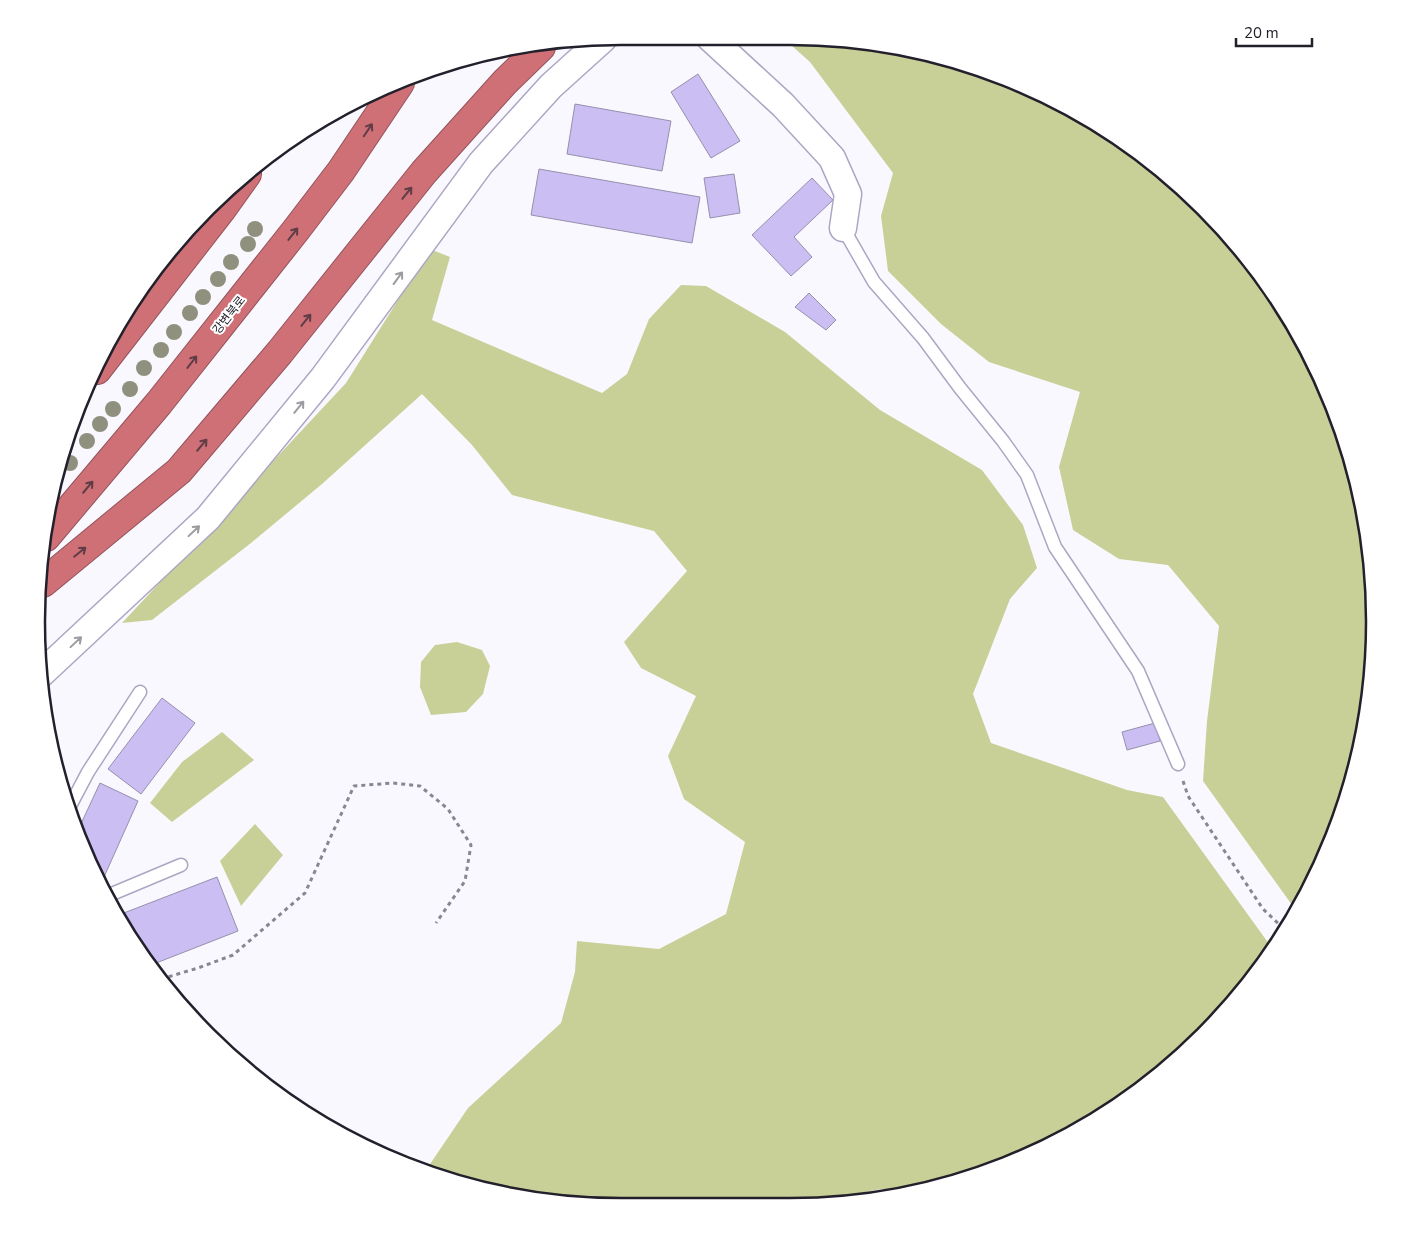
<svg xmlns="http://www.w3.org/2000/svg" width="1411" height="1243" font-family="'Nunito Sans','Noto Sans KR',sans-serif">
<rect width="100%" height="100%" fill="#faf8ff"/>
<!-- green -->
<g fill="#c9d097">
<path d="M782 37H828L903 47 978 67 1082 115 1176 182 1254 265 1314 362 1355 470 1373 583 1370 698 1344 809 1297 912 1203 781 1207 721 1219 626 1168 565 1119 559 1073 530 1059 467 1080 392 989 362 941 324 888 271 881 216 893 173 810 62Z"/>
<path d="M430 249 450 257 432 320 602 393 627 374 649 319 681 285 706 286 785 332 880 410 982 470 1023 525 1037 568 1010 599 973 694 991 743 1127 790 1163 797 1272 948 1230 1007 1146 1086 1049 1146 941 1187 930 1189H881L788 1206 583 1205 470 1187 426 1170 468 1108 561 1023 575 972 577 941 659 949 726 914 745 842 684 799 668 756 696 696 641 668 624 642 687 571 654 531 512 495 472 445 422 394 322 484 251 543 152 620 122 623 346 383Z"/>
<path d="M457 642 482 650 490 666 483 694 466 712 431 715 420 687 421 662 435 645Z"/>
<path d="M222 732 254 760 172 822 150 803 182 762Z"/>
<path d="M255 824 283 855 241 906 220 861Z"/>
</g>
<!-- building -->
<g fill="#cabef2" stroke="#9690ad">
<path d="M698 74 740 141 711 158 671 92Z"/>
<path d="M575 104 671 121 662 171 567 154Z"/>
<path d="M539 169 700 197 692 243 531 215Z"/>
<path d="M734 174 740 213 710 218 704 178Z"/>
<path d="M812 178 833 200 794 237 812 257 791 276 752 235Z"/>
<path d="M809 293 836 320 826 330 795 307Z"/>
<path d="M162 698 195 723 141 794 108 769Z"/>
<path d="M1155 723 1160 741 1127 750 1122 732Z"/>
<path d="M100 783 138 801 104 877 98 875 79 828Z"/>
<path d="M217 877 238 931 151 965 116 916Z"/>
</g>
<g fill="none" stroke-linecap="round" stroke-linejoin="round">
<!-- lane casing -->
<g stroke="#aca6c3" stroke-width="15">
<g id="lane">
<path d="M843 228 874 282 923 338 960 388 1003 441 1027 475 1055 547 1138 671 1178 764"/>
<path d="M70 806 88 772 140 692"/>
<path d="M107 896 181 865"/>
</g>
</g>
<!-- street casing -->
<g stroke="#aca6c3" stroke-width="29">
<g id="street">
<path d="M709 37 783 105 832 158 848 194 843 228"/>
<path d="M40 675 208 518 323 378 481 163 551 86 603 39"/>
</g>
</g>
<!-- highway casing -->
<g stroke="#93545c" stroke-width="30">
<g id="highway">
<path d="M97 370 222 209 247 174"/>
<path d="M46 537 159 403 296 230 341 171 400 83"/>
<path d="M43 583 179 471 280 352 424 172 505 82 541 47"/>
</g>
</g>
<!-- path -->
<g stroke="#888690" stroke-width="3" stroke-dasharray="4 4" stroke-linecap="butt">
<path d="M1183 781 1188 796 1263 909 1285 930"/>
<path d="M161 979 198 968 233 955 305 893 354 786 393 783 420 786 448 809 471 845 465 881 436 923"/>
</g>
<!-- lane -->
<use href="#lane" stroke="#fff" stroke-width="12"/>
<!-- street -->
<use href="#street" stroke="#fff" stroke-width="26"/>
<!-- highway -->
<use href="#highway" stroke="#cf7076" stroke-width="28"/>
</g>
<!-- trees -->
<g fill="#8f907d">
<circle cx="255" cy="229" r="8"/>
<circle cx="248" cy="244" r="8"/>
<circle cx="231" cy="262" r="8"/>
<circle cx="218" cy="279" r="8"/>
<circle cx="203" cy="297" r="8"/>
<circle cx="190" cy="313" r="8"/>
<circle cx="174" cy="332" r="8"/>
<circle cx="161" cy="350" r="8"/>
<circle cx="144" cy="368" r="8"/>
<circle cx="130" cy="389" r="8"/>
<circle cx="113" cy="409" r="8"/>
<circle cx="100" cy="424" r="8"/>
<circle cx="87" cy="441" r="8"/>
<circle cx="70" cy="463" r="8"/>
</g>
<!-- one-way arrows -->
<defs><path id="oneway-shaft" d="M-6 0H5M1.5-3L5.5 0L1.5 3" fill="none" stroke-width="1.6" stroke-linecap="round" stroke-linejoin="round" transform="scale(1.25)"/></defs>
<g stroke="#5f3c46">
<use href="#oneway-shaft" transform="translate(368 130) rotate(-56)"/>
<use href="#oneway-shaft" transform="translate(407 193) rotate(-51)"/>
<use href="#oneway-shaft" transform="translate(293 234) rotate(-52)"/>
<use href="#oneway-shaft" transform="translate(306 320) rotate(-51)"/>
<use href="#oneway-shaft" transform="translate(192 362) rotate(-52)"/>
<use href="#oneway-shaft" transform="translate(202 445) rotate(-50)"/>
<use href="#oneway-shaft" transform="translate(88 487) rotate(-50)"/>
<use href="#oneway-shaft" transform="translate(80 552) rotate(-39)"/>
</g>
<g stroke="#9c9ba0">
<use href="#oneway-shaft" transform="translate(398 278) rotate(-54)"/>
<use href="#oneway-shaft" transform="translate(299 407) rotate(-51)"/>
<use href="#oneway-shaft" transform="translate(194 531) rotate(-43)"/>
<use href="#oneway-shaft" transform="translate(76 642) rotate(-43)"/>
</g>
<g text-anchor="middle" stroke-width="4" stroke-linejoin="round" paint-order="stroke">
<!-- street labels -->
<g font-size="12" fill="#23202c" stroke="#fff">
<text transform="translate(229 315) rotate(-52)" y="4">강변북로</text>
</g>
</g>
<!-- crop -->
<path d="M0 0H1411V1243H0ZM621 45H790A576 576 0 0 1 1366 621V622A576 576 0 0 1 790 1198H621A576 576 0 0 1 45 622V621A576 576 0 0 1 621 45Z" fill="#fff" fill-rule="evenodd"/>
<path fill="none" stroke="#23202c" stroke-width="2.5" d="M621 45H790A576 576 0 0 1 1366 621V622A576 576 0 0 1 790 1198H621A576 576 0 0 1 45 622V621A576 576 0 0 1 621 45Z"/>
<!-- scale -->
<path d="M1236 38v8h76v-8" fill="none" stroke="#23202c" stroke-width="2.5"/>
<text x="1244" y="38" font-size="15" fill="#23202c" stroke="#ffffff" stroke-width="4" paint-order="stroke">20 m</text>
</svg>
